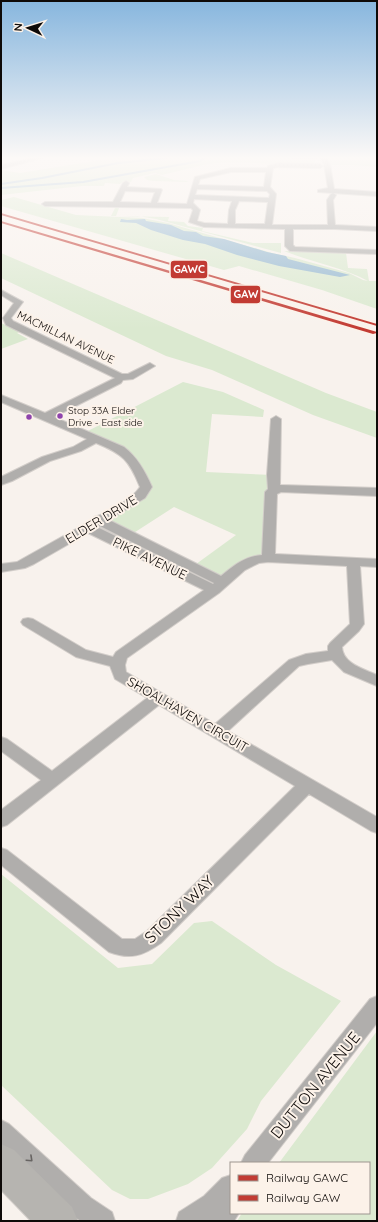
<svg xmlns="http://www.w3.org/2000/svg" width="378" height="1222" font-family="Quicksand,sans-serif">
<rect width="100%" height="100%" fill="#f8f2ed"/>
<!-- green -->
<g fill="#dbe9d0">
<path d="M113 158H317V159L312 165H308L228 162 207 164 162 175 155 173 133 178 131 182 124 181 120 184 105 183 104 186H82L1 195V170L20 173Z"/>
<path d="M323 158H377V167L353 165H328Z"/>
<path d="M156 174 174 180 189 181 186 182 153 181 147 180 144 177Z"/>
<path d="M14 197 76 215 142 218 168 223 272 253 295 258 349 273 363 280 368 281C342 267 311 262 284 251L346 253 348 268 367 269 369 281H377V309L322 290 239 266 224 270 1 206V200Z"/>
<path d="M115 208H119L116 216 169 217 168 221 184 222 188 226 203 228 202 231 253 243H281V253L156 219 138 216H111Z"/>
<path d="M1 253 326 393 377 412V438L313 415 212 370 166 356 1 278Z"/>
<path d="M1 323 20 332 17 333 28 339 1 349Z"/>
<path d="M183 382 223 392 264 410 263 417 212 414 206 472 273 475 268 558 256 559 222 582 192 567 236 535 174 507 129 536 98 520 146 487 128 455 84 433Z"/>
<path d="M1 874 118 968 152 964 194 923 212 921 276 965 341 1001 261 1101 247 1129 212 1168 188 1184 148 1199H130L112 1190 1 1085Z"/>
<path d="M377 1031V1221H237L242 1213H369V1163H279Z"/>
</g>
<!-- water -->
<path fill="#95b8d0" d="M121 219 127 220 145 219 146 221 171 225 184 231 196 232 203 236 224 239 267 252 286 256 288 259 350 275 340 277 279 266 237 255 205 244 183 240 151 230 136 223 120 222Z"/>
<g fill="none" stroke-linecap="round" stroke-linejoin="round">
<!-- stream -->
<g stroke="#95b8d0" stroke-width="2">
<path d="M293 158H316"/>
<path d="M1 184 42 178 118 163 166 158"/>
<path d="M1 188 83 182 200 161 204 158"/>
</g>
<!-- minor casing -->
<g stroke="#d2cdc9" stroke-width="2">
<g id="minor">
<path d="M33 158H42L1 169V165Z"/>
<path d="M320 158H326L330 164 334 189 377 192V196L318 192V190L328 188 324 164Z"/>
<path d="M278 163 320 164 323 166 320 168 278 167 273 168 270 187 276 194 272 225H328L327 200 331 194 333 193 336 195 333 200 335 225 377 227V231L335 229H293V245L295 247 377 250V254L290 251 285 246V229L204 227 189 222 193 210 191 208 45 206 42 204 45 202H113L123 183 126 181 129 183 127 187 161 189 162 190 157 203 187 204 195 177 231 168H267L268 166ZM231 172H266L264 187 198 185 200 179ZM197 189 267 191 270 194 269 198 195 195ZM125 191 155 192 151 203 120 202ZM194 199 232 201 229 210 228 224 204 223 197 221 200 210 193 203ZM239 201 268 202 265 224H235V210Z"/>
<path d="M1 290 23 302 11 318 13 321 122 374H128L150 363 155 366 133 379 123 380 121 383 54 417 124 447C137 457 145 471 152 487L145 498 109 520 221 576C233 566 245 556 262 555L265 492 268 489 267 475 271 419 276 416 281 419 280 485 377 488V496L281 492 277 494 275 554 377 559V567L360 566 364 624 359 631 342 647C343 664 364 669 377 675V686L344 672 332 660 308 664 299 666 228 731 377 817V833L371 831 309 794 161 943C143 956 130 960 109 952L1 865V848L7 850 122 939H135L147 931 295 786 159 705 7 825 1 827V810L41 780 1 751V737L7 739 52 771 147 698 115 679 110 666 76 657 23 625 21 622 23 619 28 618 33 619 86 650 113 657 116 652 204 590 88 533 34 564 25 568 1 572V564L17 562 24 558 92 520 94 517C107 514 133 498 140 487 129 460 123 454 96 443L81 451 50 461 12 481 1 485V477L42 457 73 447 87 439 1 402V395L45 413 115 378 6 325 3 318 14 303 1 295ZM100 526 214 583 213 584 97 527ZM268 562 347 566 350 624 330 643 328 646V651L306 654 289 660 215 724 126 672 125 665 127 658 219 593 245 570 259 563Z"/>
<path d="M377 996V1023L268 1163H241L245 1155 370 999Z"/>
<path d="M1 1120 9 1124 91 1198 112 1212 115 1221H81L73 1216 1 1148Z"/>
<path d="M231 1175V1213H239L234 1221H176L179 1212 204 1196 222 1178Z"/>
</g>
</g>
<!-- trunk casing -->
<g stroke="#d2cdc9" stroke-width="2">
<path id="trunk" d="M1 1144 14 1150 72 1207 78 1221H31L1 1190Z"/>
</g>
<!-- minor -->
<use href="#minor" fill="#b0aeac" fill-rule="evenodd"/>
<!-- trunk -->
<use href="#trunk" fill="#b6b4b0" fill-rule="evenodd"/>
<!-- rail-1 casing -->
<g stroke="#fcf2e9" stroke-width="3">
<path id="rail-1" d="M1 213 377 324V326L1 215Z"/>
</g>
<!-- rail-2 casing -->
<g stroke="#fcf2e9" stroke-width="3">
<path id="rail-2" d="M1 221 377 332V333L373 334 1 223Z"/>
</g>
<!-- rail-1 -->
<use href="#rail-1" fill="#c23b33" fill-rule="evenodd"/>
<!-- rail-2 -->
<use href="#rail-2" fill="#c23b33" fill-rule="evenodd"/>
</g>
<!-- one-way arrows -->
<defs><path id="oneway-chevron" d="M-2-3.5L2.5 0L-2 3.5" fill="none" stroke-width="1.6" stroke-linecap="round" stroke-linejoin="round"/></defs>
<use stroke="#676462" href="#oneway-chevron" transform="translate(30 1159) rotate(43)"/>
<!-- sky -->
<linearGradient id="sky" x2="0" y2="1"><stop stop-color="#87b6de"/><stop offset="0.48" stop-color="#fcf9f7"/><stop offset="1" stop-color="#fcf9f7" stop-opacity="0"/></linearGradient>
<rect width="378" height="329" fill="url(#sky)"/>
<!-- markers -->
<g fill="#8e44ad" stroke="#fcf2e9" stroke-width="1.5">
<circle cx="60" cy="416" r="3.5"/>
<circle cx="29" cy="417" r="3.5"/>
</g>
<g text-anchor="middle" stroke-width="4" stroke-linejoin="round" paint-order="stroke">
<!-- far-bus labels -->
<g font-size="10" fill="#0e0a08" stroke="#fcf2e9" text-anchor="start">
<text x="68" y="414">Stop 33A Elder<tspan x="68" dy="12">Drive - East side</tspan></text>
</g>
<!-- far-street labels -->
<g font-size="11" fill="#0e0a08" stroke="#fcf2e9">
<text transform="translate(66 337) rotate(26)" y="4">MACMILLAN AVENUE</text>
</g>
<!-- street labels -->
<g font-size="13" fill="#0e0a08" stroke="#fcf2e9">
<text transform="translate(101 519) rotate(-31)" y="5">ELDER DRIVE</text>
<text transform="translate(150 558) rotate(26)" y="5">PIKE AVENUE</text>
<text transform="translate(188 714) rotate(30)" y="5">SHOALHAVEN CIRCUIT</text>
</g>
<!-- near-street labels -->
<g font-size="16" fill="#0e0a08" stroke="#fcf2e9">
<text transform="translate(179 909) rotate(-44)" y="6">STONY WAY</text>
<text transform="translate(315 1085) rotate(-51)" y="6">DUTTON AVENUE</text>
</g>
</g>
<g stroke="#fcf2e9" stroke-width="1.5">
<rect x="170" y="260" width="38" height="19" rx="4" fill="#c23b33"/>
<rect x="230" y="285" width="31" height="19" rx="4" fill="#c23b33"/>
</g>
<g font-size="11" text-anchor="middle" font-weight="bold" fill="#fff">
<text x="189" y="273">GAWC</text>
<text x="246" y="298">GAW</text>
</g>
<!-- border -->
<rect width="378" height="1222" fill="none" stroke="#0e0a08" stroke-width="4"/>
<!-- legend -->
<rect x="230" y="1162" width="140" height="52" fill="#fcf2e9" stroke="#9d958f"/>
<rect x="238" y="1175" width="20" height="6" fill="#c23b33" stroke="#9d958f"/>
<text x="266" y="1182" font-size="12" fill="#0e0a08">Railway GAWC</text>
<rect x="238" y="1195" width="20" height="6" fill="#c23b33" stroke="#9d958f"/>
<text x="266" y="1202" font-size="12" fill="#0e0a08">Railway GAW</text>
<!-- north arrow -->
<g transform="translate(28 28) rotate(274)" stroke="#fcf2e9" stroke-width="3" paint-order="stroke">
<path d="M0-3L7 15L0 10L-7 15Z" fill="#0e0a08"/>
<text y="-6" font-size="11" font-weight="bold" text-anchor="middle" fill="#0e0a08">N</text>
</g>
</svg>
